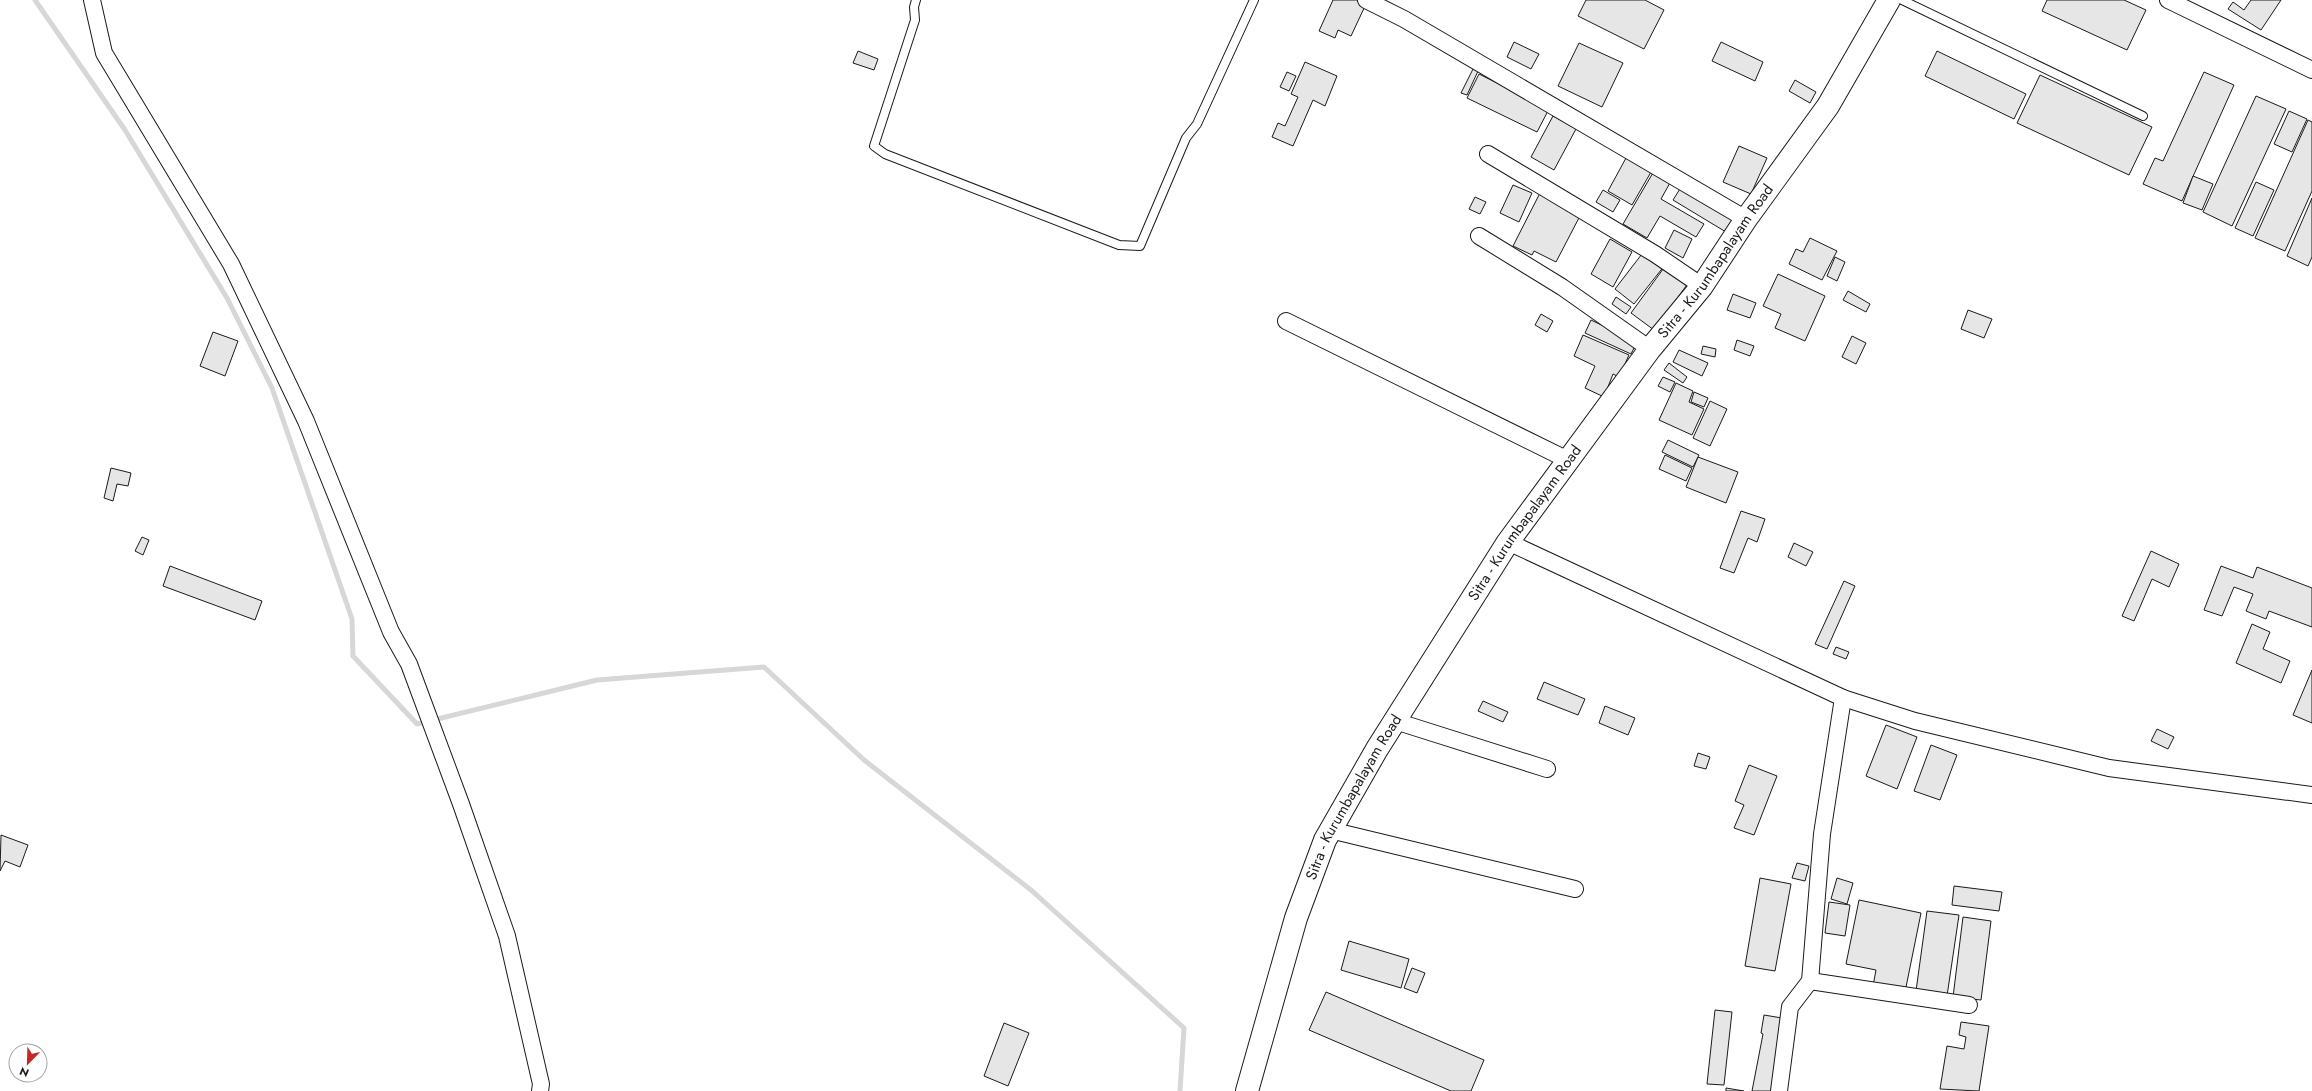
<svg xmlns="http://www.w3.org/2000/svg" width="2312" height="1091" font-family="Jost,sans-serif">
<rect width="100%" height="100%" fill="#fff"/>
<g fill="none" stroke-linecap="round" stroke-linejoin="round">
<!-- stream -->
<path stroke="#d7d7d7" stroke-width="5" d="M35 0 125 130 227 298 272 388 352 619 353 656 417 724 597 680 764 667 864 760 1031 890 1184 1028 1180 1091"/>
</g>
<!-- building -->
<g fill="#e6e6e6" stroke="#1a1a1a">
<path d="M1333 0H1357L1366 4 1351 36 1338 30 1335 38 1319 31Z"/>
<path d="M1586 0H1645L1664 10 1644 49 1578 16Z"/>
<path d="M2047 0H2124L2146 10 2127 50 2042 11Z"/>
<path d="M2251 0H2281L2261 30 2228 9 2233 2 2244 10Z"/>
<path d="M1514 42 1539 54 1531 69 1507 57Z"/>
<path d="M1721 42 1763 62 1755 81 1712 61Z"/>
<path d="M1579 43 1623 63 1602 107 1558 86Z"/>
<path d="M858 51 878 59 874 70 853 63Z"/>
<path d="M1937 51 2026 94 2014 119 1925 76Z"/>
<path d="M1305 62 1337 76 1325 106 1313 100 1293 146 1272 137 1278 123 1285 126 1298 97 1291 94Z"/>
<path d="M1473 69 1478 71 1467 95 1461 93Z"/>
<path d="M1287 72 1296 76 1289 91 1280 87Z"/>
<path d="M2204 72 2234 85 2182 201 2143 184 2155 158 2163 161Z"/>
<path d="M1479 74 1549 109 1537 132 1467 98Z"/>
<path d="M2040 75 2152 127 2129 175 2017 123Z"/>
<path d="M1795 80 1816 92 1810 103 1789 91Z"/>
<path d="M2256 96 2286 109 2232 226 2203 212Z"/>
<path d="M2289 111 2307 119 2292 152 2274 144Z"/>
<path d="M1553 116 1576 129 1554 170 1531 157Z"/>
<path d="M2308 120 2312 122V191L2285 251 2255 238Z"/>
<path d="M1739 146 1767 158 1751 194 1723 182Z"/>
<path d="M1626 158 1651 172 1632 205 1608 191Z"/>
<path d="M1654 171 1671 181 1661 199 1704 224 1696 237 1660 216 1647 238 1623 224Z"/>
<path d="M2193 176 2213 184 2202 210 2183 203Z"/>
<path d="M2256 182 2274 190 2253 236 2235 228Z"/>
<path d="M1683 184 1736 216 1726 232 1673 200Z"/>
<path d="M1513 185 1532 193 1519 222 1500 213Z"/>
<path d="M1603 190 1620 200 1613 212 1596 202Z"/>
<path d="M1540 193 1581 214 1556 262 1534 251 1532 255 1513 246Z"/>
<path d="M1475 197 1486 202 1480 214 1469 209Z"/>
<path d="M2312 198V257L2308 266 2287 256Z"/>
<path d="M1674 230 1692 239 1683 258 1665 248Z"/>
<path d="M1810 238 1837 251 1822 280 1789 264 1796 249 1803 252Z"/>
<path d="M1610 239 1632 252 1613 287 1591 274Z"/>
<path d="M1645 250 1665 265 1634 304 1615 289Z"/>
<path d="M1835 257 1845 262 1837 281 1827 276Z"/>
<path d="M1666 265 1689 282 1654 330 1631 313Z"/>
<path d="M1778 274 1825 296 1805 341 1775 328 1781 314 1763 306Z"/>
<path d="M1848 291 1870 304 1866 312 1843 300Z"/>
<path d="M1733 294 1756 303 1750 318 1727 310Z"/>
<path d="M1616 297 1631 307 1626 314 1612 304Z"/>
<path d="M1968 310 1992 319 1984 338 1961 329Z"/>
<path d="M1541 314 1553 321 1547 332 1535 325Z"/>
<path d="M1591 320 1637 342 1631 354 1585 333Z"/>
<path d="M213 332 238 341 225 376 200 366Z"/>
<path d="M1583 335 1629 355 1619 377 1613 374 1604 397 1585 388 1595 366 1574 356Z"/>
<path d="M1852 336 1866 343 1856 364 1842 357Z"/>
<path d="M1737 340 1754 346 1750 356 1734 350Z"/>
<path d="M1703 346 1716 349 1715 357 1701 354Z"/>
<path d="M1679 350 1708 363 1702 376 1673 362Z"/>
<path d="M1669 363 1687 377 1683 383 1664 370Z"/>
<path d="M1663 377 1675 382 1670 392 1658 386Z"/>
<path d="M1676 383 1693 391 1689 402 1704 409 1692 435 1659 420Z"/>
<path d="M1694 392 1708 398 1704 407 1691 402Z"/>
<path d="M1710 401 1727 409 1710 446 1693 438Z"/>
<path d="M1668 440 1699 455 1693 467 1662 452Z"/>
<path d="M1665 455 1692 468 1686 481 1659 469Z"/>
<path d="M1698 457 1738 472 1726 503 1686 487Z"/>
<path d="M111 468 131 473 128 486 117 484 113 501 104 498Z"/>
<path d="M1741 511 1765 519 1757 542 1748 538 1734 573 1720 568Z"/>
<path d="M142 537 149 540 143 555 135 551Z"/>
<path d="M1794 543 1813 552 1806 566 1788 557Z"/>
<path d="M2151 551 2179 564 2169 587 2152 579 2134 621 2122 616Z"/>
<path d="M170 566 262 601 255 620 163 586Z"/>
<path d="M2221 566 2253 578 2257 567 2312 588V627L2269 611 2266 619 2246 611 2253 594 2234 587 2222 616 2204 610Z"/>
<path d="M1844 581 1855 586 1827 649 1815 644Z"/>
<path d="M2252 624 2270 632 2263 649 2290 661 2281 683 2236 663Z"/>
<path d="M1836 647 1849 652 1846 659 1833 654Z"/>
<path d="M2312 670V723L2293 715Z"/>
<path d="M1544 682 1585 699 1578 715 1537 699Z"/>
<path d="M1483 701 1508 712 1503 722 1478 711Z"/>
<path d="M1605 706 1635 718 1628 735 1599 723Z"/>
<path d="M1886 725 1917 737 1897 789 1866 776Z"/>
<path d="M2157 729 2174 737 2168 749 2151 741Z"/>
<path d="M1931 745 1957 755 1940 800 1914 791Z"/>
<path d="M1698 753 1710 757 1706 769 1694 766Z"/>
<path d="M1749 765 1777 776 1754 835 1734 828 1744 805 1735 801Z"/>
<path d="M1 835 28 845 20 867 5 861 0 871Z"/>
<path d="M1797 863 1809 866 1805 881 1792 878Z"/>
<path d="M1760 878 1791 884 1775 971 1745 966Z"/>
<path d="M1837 878 1853 883 1847 904 1831 899Z"/>
<path d="M1954 886 2002 892 1999 911 1952 905Z"/>
<path d="M1859 900 1921 913 1905 992 1873 986 1876 970 1846 964Z"/>
<path d="M1829 902 1850 905 1845 936 1825 933Z"/>
<path d="M1927 911 1959 915 1947 996 1916 991Z"/>
<path d="M1963 917 1991 921 1981 1000 1953 997Z"/>
<path d="M1349 941 1409 959 1401 988 1341 970Z"/>
<path d="M1412 968 1425 973 1417 993 1404 988Z"/>
<path d="M1326 992 1484 1060 1471 1091H1451L1309 1030Z"/>
<path d="M1715 1010 1732 1012 1724 1085 1707 1084Z"/>
<path d="M1764 1015 1788 1019 1774 1091H1752L1763 1034 1761 1033Z"/>
<path d="M1961 1022 1989 1026 1979 1091 1940 1089 1947 1046 1964 1049 1966 1037 1959 1035Z"/>
<path d="M1004 1023 1029 1033 1008 1086 984 1076Z"/>
<path d="M1726 1088 1744 1091H1726Z"/>
</g>
<g fill="none" stroke-linecap="round" stroke-linejoin="round">
<!-- lane casing -->
<g stroke="#1a1a1a" stroke-width="10">
<g id="lane">
<path d="M916 0 914 7 915 20 874 146 885 154 1119 245 1140 246 1186 138 1197 124 1254 0"/>
<path d="M1902 0 2143 116"/>
</g>
</g>
<!-- street casing -->
<g stroke="#1a1a1a" stroke-width="18">
<g id="street">
<path d="M92 0 104 53 231 264 306 421 391 632 409 664 461 804 507 936 541 1084 540 1091"/>
<path d="M1366 0 1404 19 1746 219"/>
<path d="M2168 0 2312 70"/>
<path d="M1488 154 1655 254 1702 286"/>
<path d="M1479 236 1562 287 1650 349"/>
<path d="M1286 321 1568 460"/>
<path d="M1508 542 1843 698 1915 721 2109 768 2312 795"/>
<path d="M1395 721 1547 769"/>
<path d="M1330 830 1575 889"/>
<path d="M1810 981 1969 1005"/>
<path d="M1779 1091 1790 1007 1810 981 1822 834 1843 698"/>
</g>
</g>
<!-- primary casing -->
<g stroke="#1a1a1a" stroke-width="24">
<g id="primary">
<path id="s1" d="M1247 1091 1296 918 1325 840 1377 749 1508 542 1650 349 1702 286 1746 219 1828 106 1889 0"/>
</g>
</g>
<!-- lane -->
<use href="#lane" stroke="#fff" stroke-width="8"/>
<!-- street -->
<use href="#street" stroke="#fff" stroke-width="16"/>
<!-- primary -->
<use href="#primary" stroke="#fff" stroke-width="22"/>
</g>
<g text-anchor="middle" stroke-width="3" stroke-linejoin="round" paint-order="stroke">
<!-- street labels -->
<g font-size="15" fill="#1a1a1a" stroke="#fff">
<text dy="5" stroke="none"><textPath href="#s1" startOffset="962">Sitra - Kurumbapalayam Road</textPath></text>
<text dy="5" stroke="none"><textPath href="#s1" startOffset="638">Sitra - Kurumbapalayam Road</textPath></text>
<text dy="5" stroke="none"><textPath href="#s1" startOffset="314">Sitra - Kurumbapalayam Road</textPath></text>
</g>
</g>
<!-- north arrow -->
<g transform="translate(28 1063) rotate(203)"><circle r="19" fill="#ffffff" stroke="#a3a3a3"/>
<path d="M0-3L7 15L0 10L-7 15Z" fill="#c62828"/>
<text y="-6" font-size="11" font-weight="bold" text-anchor="middle" fill="#1a1a1a">N</text>
</g>
</svg>
